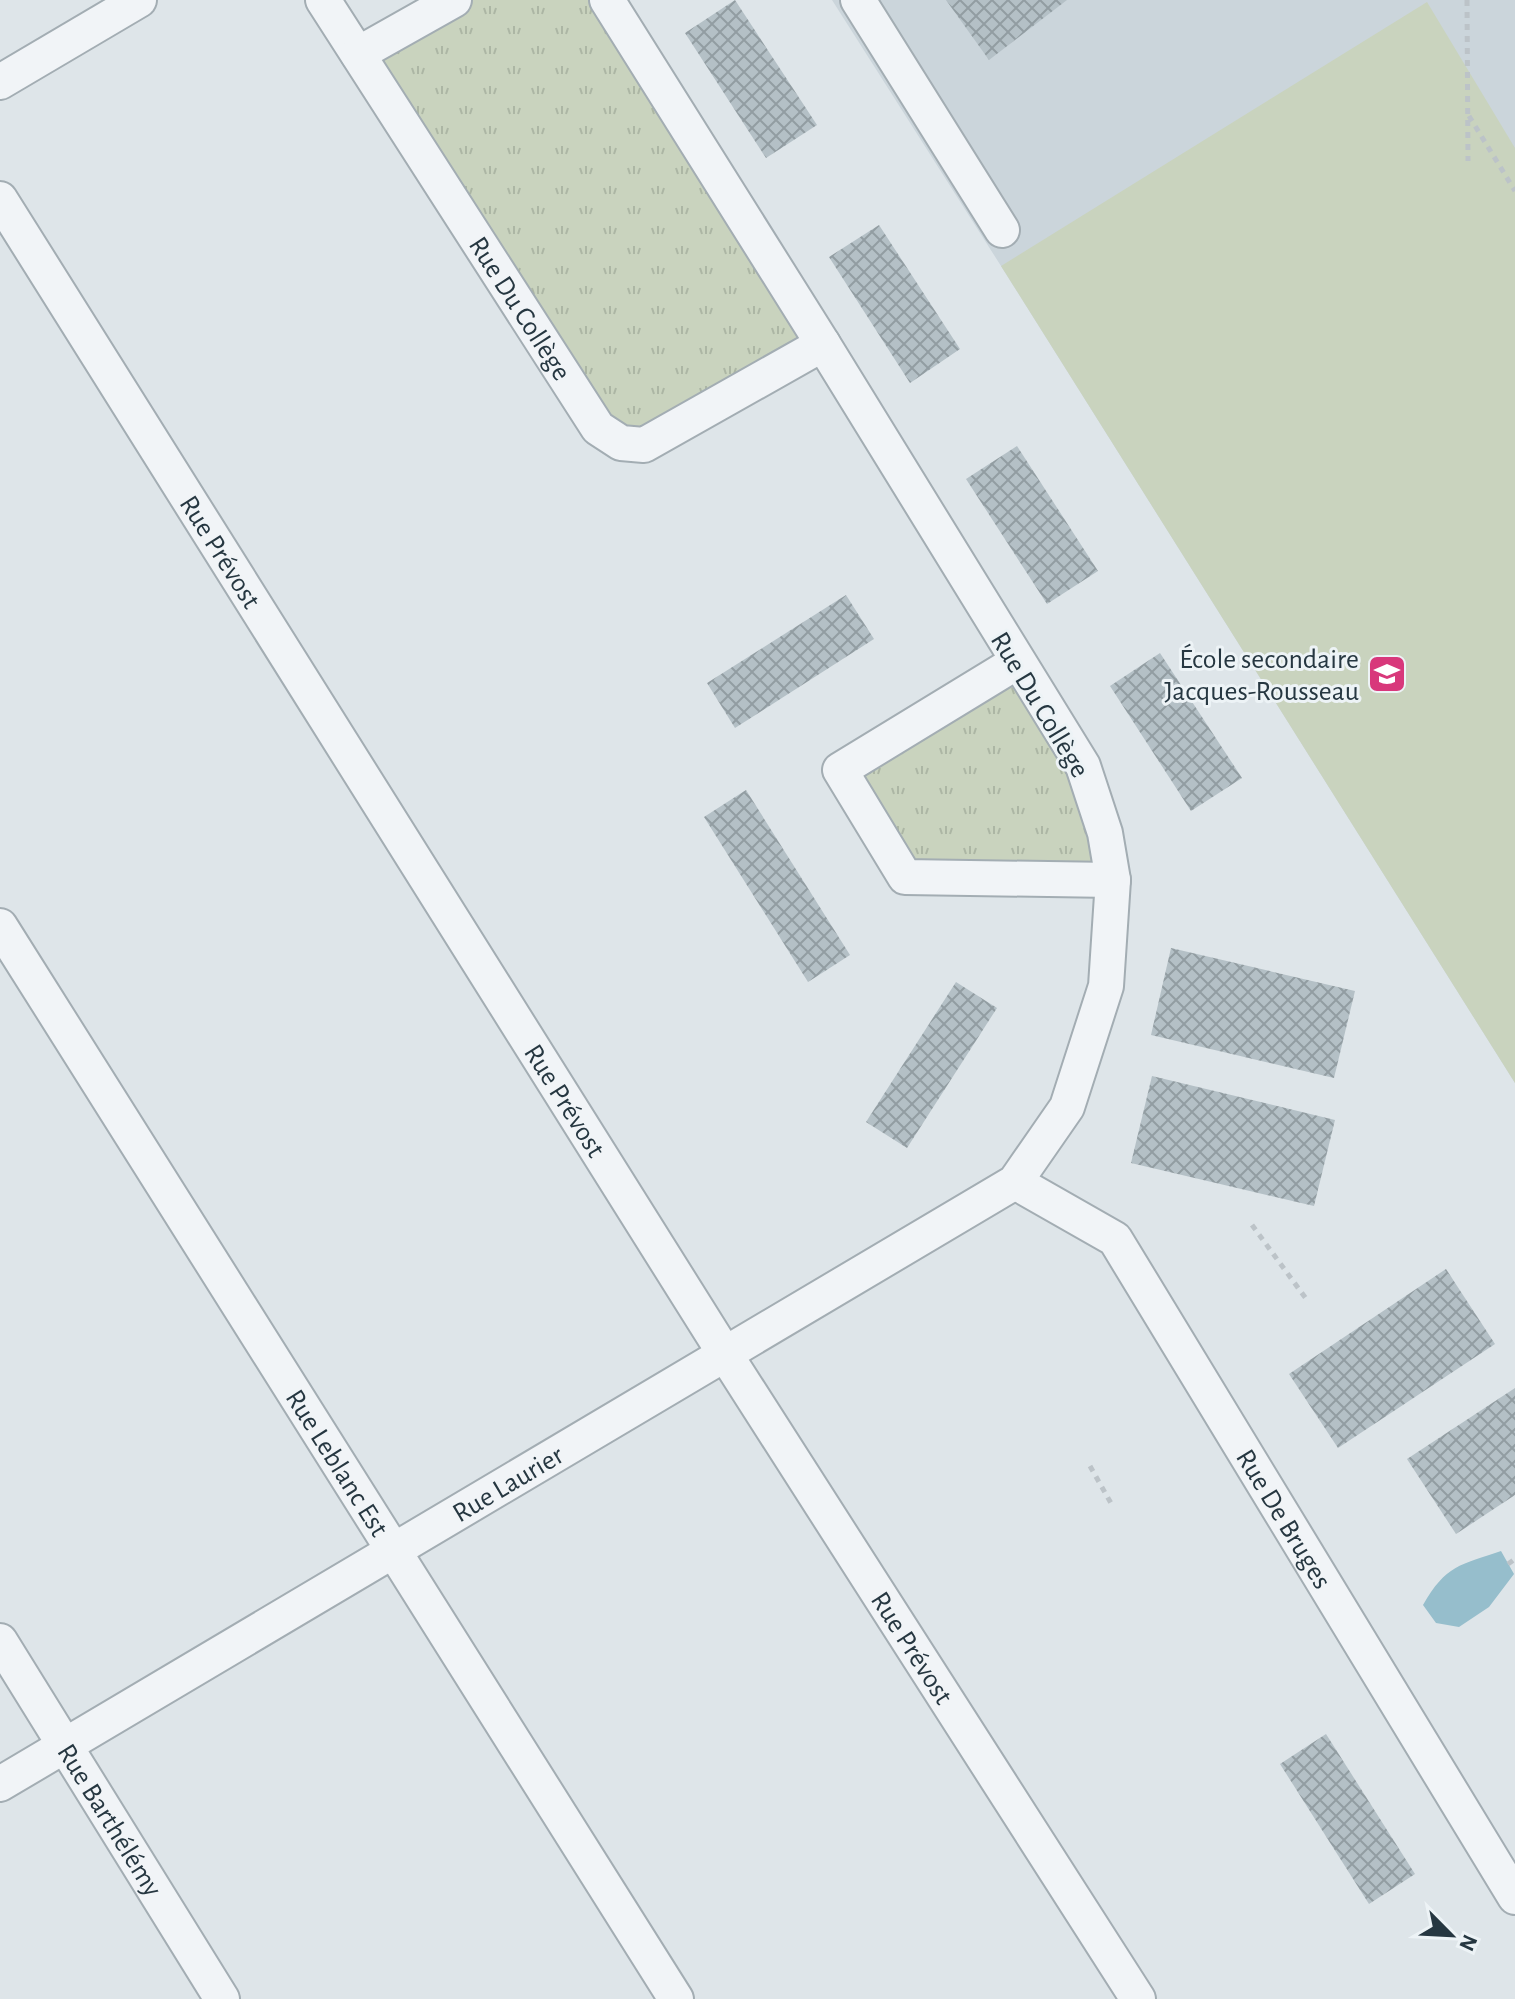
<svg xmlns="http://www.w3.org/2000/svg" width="1515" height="1999" font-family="'Alegreya Sans',sans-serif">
<defs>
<pattern id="grass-tufts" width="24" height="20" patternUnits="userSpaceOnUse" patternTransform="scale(2)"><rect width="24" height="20" fill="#c9d3be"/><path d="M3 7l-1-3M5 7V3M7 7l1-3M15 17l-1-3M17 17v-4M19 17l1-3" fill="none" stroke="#acb6a4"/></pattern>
<pattern id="building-cross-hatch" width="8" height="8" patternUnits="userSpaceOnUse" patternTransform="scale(2)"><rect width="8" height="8" fill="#b4c0c6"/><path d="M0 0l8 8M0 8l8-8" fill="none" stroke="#929da2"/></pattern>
</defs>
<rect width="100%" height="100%" fill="#dee5e9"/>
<!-- built -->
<path fill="#cbd5db" d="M832 0H1515V1083L1001 266Z"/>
<!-- grass -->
<g fill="url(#grass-tufts)">
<path d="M454 0H607L823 344 621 443 358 54Z"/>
<path d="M1017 662 1083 766 1113 880 905 877 840 770Z"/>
</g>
<!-- pitch -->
<path fill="#c9d3be" d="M1427 2 1515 148V1083L1001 266Z"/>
<!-- water -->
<path fill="#96becc" d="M1501 1551 1514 1574 1489 1607 1459 1627 1436 1623 1423 1605C1446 1565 1460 1565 1501 1551Z"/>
<!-- building -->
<g fill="url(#building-cross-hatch)">
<path d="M735 0 817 125 766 158 685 33Z"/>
<path d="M946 0H1067L989 60Z"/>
<path d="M879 225 960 349 910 383 829 257Z"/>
<path d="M1017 446 1098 571 1047 604 966 479Z"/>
<path d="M846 595 874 639 735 728 707 683Z"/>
<path d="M1160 653 1242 778 1191 811 1110 686Z"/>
<path d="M746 790 850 955 808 982 704 817Z"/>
<path d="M1171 948 1355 991 1334 1078 1151 1035Z"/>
<path d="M956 982 997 1008 907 1148 866 1122Z"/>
<path d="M1152 1076 1335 1120 1314 1206 1131 1163Z"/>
<path d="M1446 1269 1495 1344 1338 1448 1289 1374Z"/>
<path d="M1515 1388V1495L1456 1534 1407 1459Z"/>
<path d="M1326 1734 1415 1874 1369 1904 1280 1764Z"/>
</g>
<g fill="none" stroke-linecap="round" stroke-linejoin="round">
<!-- minor casing -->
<g stroke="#a3adb3" stroke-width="38">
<g id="minor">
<path id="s1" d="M323 0 598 428 621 443 644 445 823 344"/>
<path d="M858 0 1002 230"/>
<path d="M358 54 454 0"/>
<path d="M0 82 139 0"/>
<path id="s2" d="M0 199 725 1354 1138 1999"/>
<path d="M1017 662 840 770 905 877 1113 880"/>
<path id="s3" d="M0 926 676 1999"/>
<path id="s4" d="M1015 1182 1115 1239 1515 1897"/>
<path id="s5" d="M0 1641 222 1999"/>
<path id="s6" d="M0 1784 1015 1182 1067 1107 1106 986 1113 880 1105 833 1083 766 823 344 607 0"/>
</g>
</g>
<!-- path -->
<g stroke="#bcc3c8" stroke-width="5" stroke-dasharray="6 6" stroke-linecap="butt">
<path d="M1467 0 1468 161"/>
<path d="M1469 116 1515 191"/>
<path d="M1252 1225 1307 1300"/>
<path d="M1090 1466 1112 1505"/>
<path d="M1508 1564 1515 1559"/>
</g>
<!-- minor -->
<use href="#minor" stroke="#f1f4f7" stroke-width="34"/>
</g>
<!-- icons -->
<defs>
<g id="school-square" transform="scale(2)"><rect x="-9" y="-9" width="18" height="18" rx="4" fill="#d8387b" stroke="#edf3f6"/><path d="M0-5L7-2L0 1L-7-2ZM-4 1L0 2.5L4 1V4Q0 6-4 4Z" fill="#fff"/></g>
</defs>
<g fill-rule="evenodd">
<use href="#school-square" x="1387" y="674"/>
</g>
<g text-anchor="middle" stroke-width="6" stroke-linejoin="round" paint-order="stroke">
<!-- street labels -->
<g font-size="28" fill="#263741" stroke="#edf3f6">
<text dy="10" stroke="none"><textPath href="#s1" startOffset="366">Rue Du Collège</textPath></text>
<text dy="10" stroke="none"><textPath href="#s2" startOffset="416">Rue Prévost</textPath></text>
<text transform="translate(1041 704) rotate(59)" y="10">Rue Du Collège</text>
<text dy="10" stroke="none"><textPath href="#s2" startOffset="1064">Rue Prévost</textPath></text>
<text dy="10" stroke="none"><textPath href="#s3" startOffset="634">Rue Leblanc Est</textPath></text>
<text dy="10" stroke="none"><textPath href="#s6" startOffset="590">Rue Laurier</textPath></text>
<text dy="10" stroke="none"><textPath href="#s4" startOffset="442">Rue De Bruges</textPath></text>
<text dy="10" stroke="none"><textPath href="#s2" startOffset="1712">Rue Prévost</textPath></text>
<text dy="10" stroke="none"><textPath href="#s5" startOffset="210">Rue Barthélémy</textPath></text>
</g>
<!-- poi labels -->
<g font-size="28" fill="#263741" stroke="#edf3f6" text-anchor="end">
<text x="1359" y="668">École secondaire<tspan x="1359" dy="32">Jacques-Rousseau</tspan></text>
</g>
</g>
<!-- north arrow -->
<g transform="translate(1451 1935) rotate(114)" stroke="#edf3f6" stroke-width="6" paint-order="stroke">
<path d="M0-6L14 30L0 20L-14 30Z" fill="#263741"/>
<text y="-12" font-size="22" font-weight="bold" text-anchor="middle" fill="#263741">N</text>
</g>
</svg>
